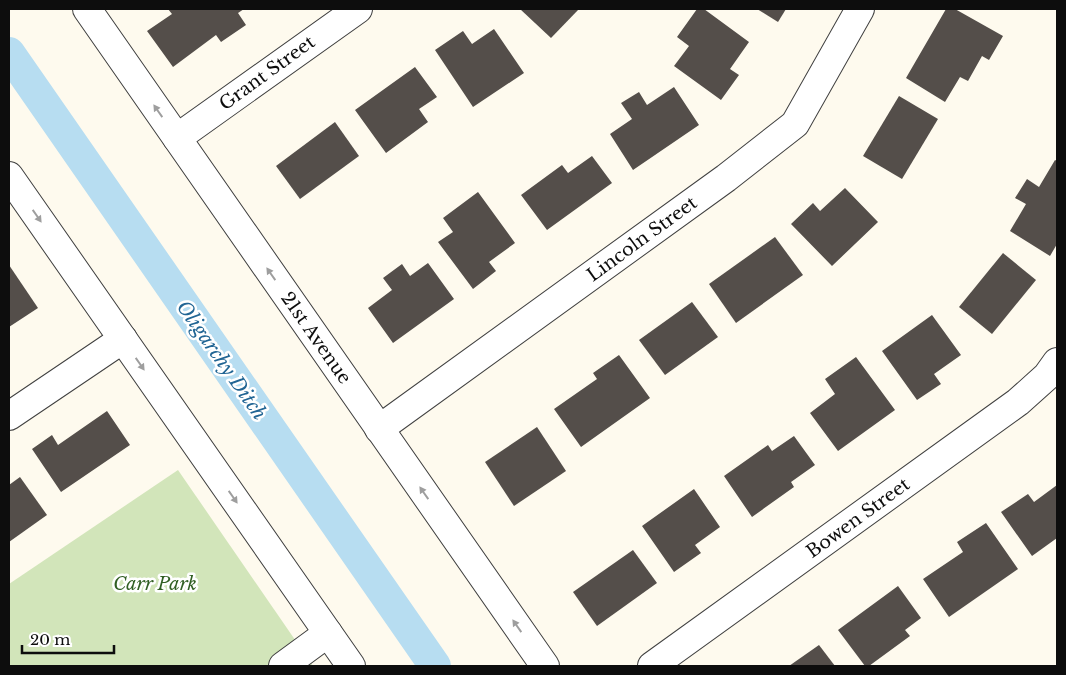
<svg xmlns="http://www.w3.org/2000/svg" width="1066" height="675" font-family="'Libre Baskerville',serif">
<rect width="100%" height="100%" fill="#fefaee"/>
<!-- green -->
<path fill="#d2e5ba" d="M178 470 313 666H9V584Z"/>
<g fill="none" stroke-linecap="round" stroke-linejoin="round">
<!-- canal -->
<path stroke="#b7ddf1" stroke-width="32" d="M9 53 435 666"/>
</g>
<!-- building -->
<g fill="#544e4a">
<path d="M168 9H244L238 13 246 25 221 42 216 35 173 67 147 31 172 14Z"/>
<path d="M520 9H579L551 38Z"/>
<path d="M697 9H704L749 42 730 69 739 75 721 100 674 66 689 46 677 37Z"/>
<path d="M757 9H786L778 22Z"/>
<path d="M946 9H955L1003 36 989 60 982 56 968 81 960 77 945 102 906 78Z"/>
<path d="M494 29 524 73 473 107 435 50 463 31 472 44Z"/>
<path d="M415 67 437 97 419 109 428 122 386 153 355 110Z"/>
<path d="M674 87 699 125 633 170 610 134 632 119 621 103 639 92 647 105Z"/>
<path d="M899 96 938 119 902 179 863 156Z"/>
<path d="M335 122 359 156 300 199 276 166Z"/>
<path d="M592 156 612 183 547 230 521 195 562 165 568 173Z"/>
<path d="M1055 160 1057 161V244L1050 256 1010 231 1026 204 1015 198 1027 179 1039 187Z"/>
<path d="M845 188 878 222 832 266 791 224 813 203 820 211Z"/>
<path d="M478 192 515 243 489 262 496 271 473 289 438 242 453 232 443 218Z"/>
<path d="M775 237 803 275 736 323 709 284Z"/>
<path d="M1003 253 1036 280 992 334 959 307Z"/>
<path d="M428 263 454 299 393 343 368 308 392 290 383 278 402 264 410 276Z"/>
<path d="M9 265 38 308 9 327Z"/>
<path d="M692 302 718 337 665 375 639 340Z"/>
<path d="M932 315 961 355 934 374 941 384 917 400 882 351Z"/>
<path d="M619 355 650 398 581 447 554 409 597 379 593 373Z"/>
<path d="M856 357 895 410 838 451 810 413 835 394 825 379Z"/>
<path d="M107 411 130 445 61 492 32 449 52 435 58 445Z"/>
<path d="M537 427 566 471 514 506 485 462Z"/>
<path d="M794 436 815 465 791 482 794 487 752 517 724 476 768 445 772 451Z"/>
<path d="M20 477 47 515 9 542V485Z"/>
<path d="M1057 485V538L1032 556 1001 512 1028 494 1034 502Z"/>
<path d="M694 489 720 527 695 545 701 553 674 572 642 526Z"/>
<path d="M986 523 1018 569 949 617 923 579 963 552 957 542Z"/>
<path d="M633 550 657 583 597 626 573 592Z"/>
<path d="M898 586 921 618 905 630 910 636 869 666H865L838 630Z"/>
<path d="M819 645 835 666H789Z"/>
</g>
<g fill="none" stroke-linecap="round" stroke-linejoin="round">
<!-- minor casing -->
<g stroke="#404040" stroke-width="30">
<g id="minor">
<path d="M87 9 545 666"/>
<path d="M177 138 358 9"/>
<path d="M9 176 351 666"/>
<path d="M9 416 123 339"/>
<path d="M379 429 726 178 795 124 860 9"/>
<path d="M283 666 328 633"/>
<path d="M652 666 1018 402 1047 376 1057 362"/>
</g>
</g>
<!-- minor -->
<use href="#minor" stroke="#fff" stroke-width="28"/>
</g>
<!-- one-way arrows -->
<defs><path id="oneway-solid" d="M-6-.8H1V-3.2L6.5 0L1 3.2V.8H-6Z" transform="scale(1.25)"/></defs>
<g fill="#9e9e9e">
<use href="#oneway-solid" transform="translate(158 111) rotate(-125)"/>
<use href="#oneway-solid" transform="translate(37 216) rotate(55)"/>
<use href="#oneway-solid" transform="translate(271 274) rotate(-125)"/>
<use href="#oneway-solid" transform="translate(140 364) rotate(55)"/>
<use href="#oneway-solid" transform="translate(424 493) rotate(-125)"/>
<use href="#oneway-solid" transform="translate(233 497) rotate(55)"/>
<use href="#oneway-solid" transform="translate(517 626) rotate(-125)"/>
</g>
<g text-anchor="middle" stroke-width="5" stroke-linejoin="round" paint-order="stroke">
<!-- street labels -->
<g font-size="18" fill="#0d0d0d" stroke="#fff">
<text transform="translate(267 73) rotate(-36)" y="6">Grant Street</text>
<text transform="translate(642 239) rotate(-36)" y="6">Lincoln Street</text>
<text transform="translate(316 338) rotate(55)" y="6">21st Avenue</text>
<text transform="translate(858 518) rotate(-36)" y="6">Bowen Street</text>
</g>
<!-- park labels -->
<g font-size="18" font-style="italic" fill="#315f23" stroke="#fff">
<text x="155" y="590">Carr Park</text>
</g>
<!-- water labels -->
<g font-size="19" font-style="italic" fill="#216594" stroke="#fff">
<text transform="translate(222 360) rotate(55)" y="7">Oligarchy Ditch</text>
</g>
</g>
<!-- border -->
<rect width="1066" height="675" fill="none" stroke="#0d0d0d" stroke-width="20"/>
<!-- scale -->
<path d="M22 645v8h92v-8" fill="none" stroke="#0d0d0d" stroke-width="2.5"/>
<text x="30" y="645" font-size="15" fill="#0d0d0d" stroke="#ffffff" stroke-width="4" paint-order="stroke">20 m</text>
</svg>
